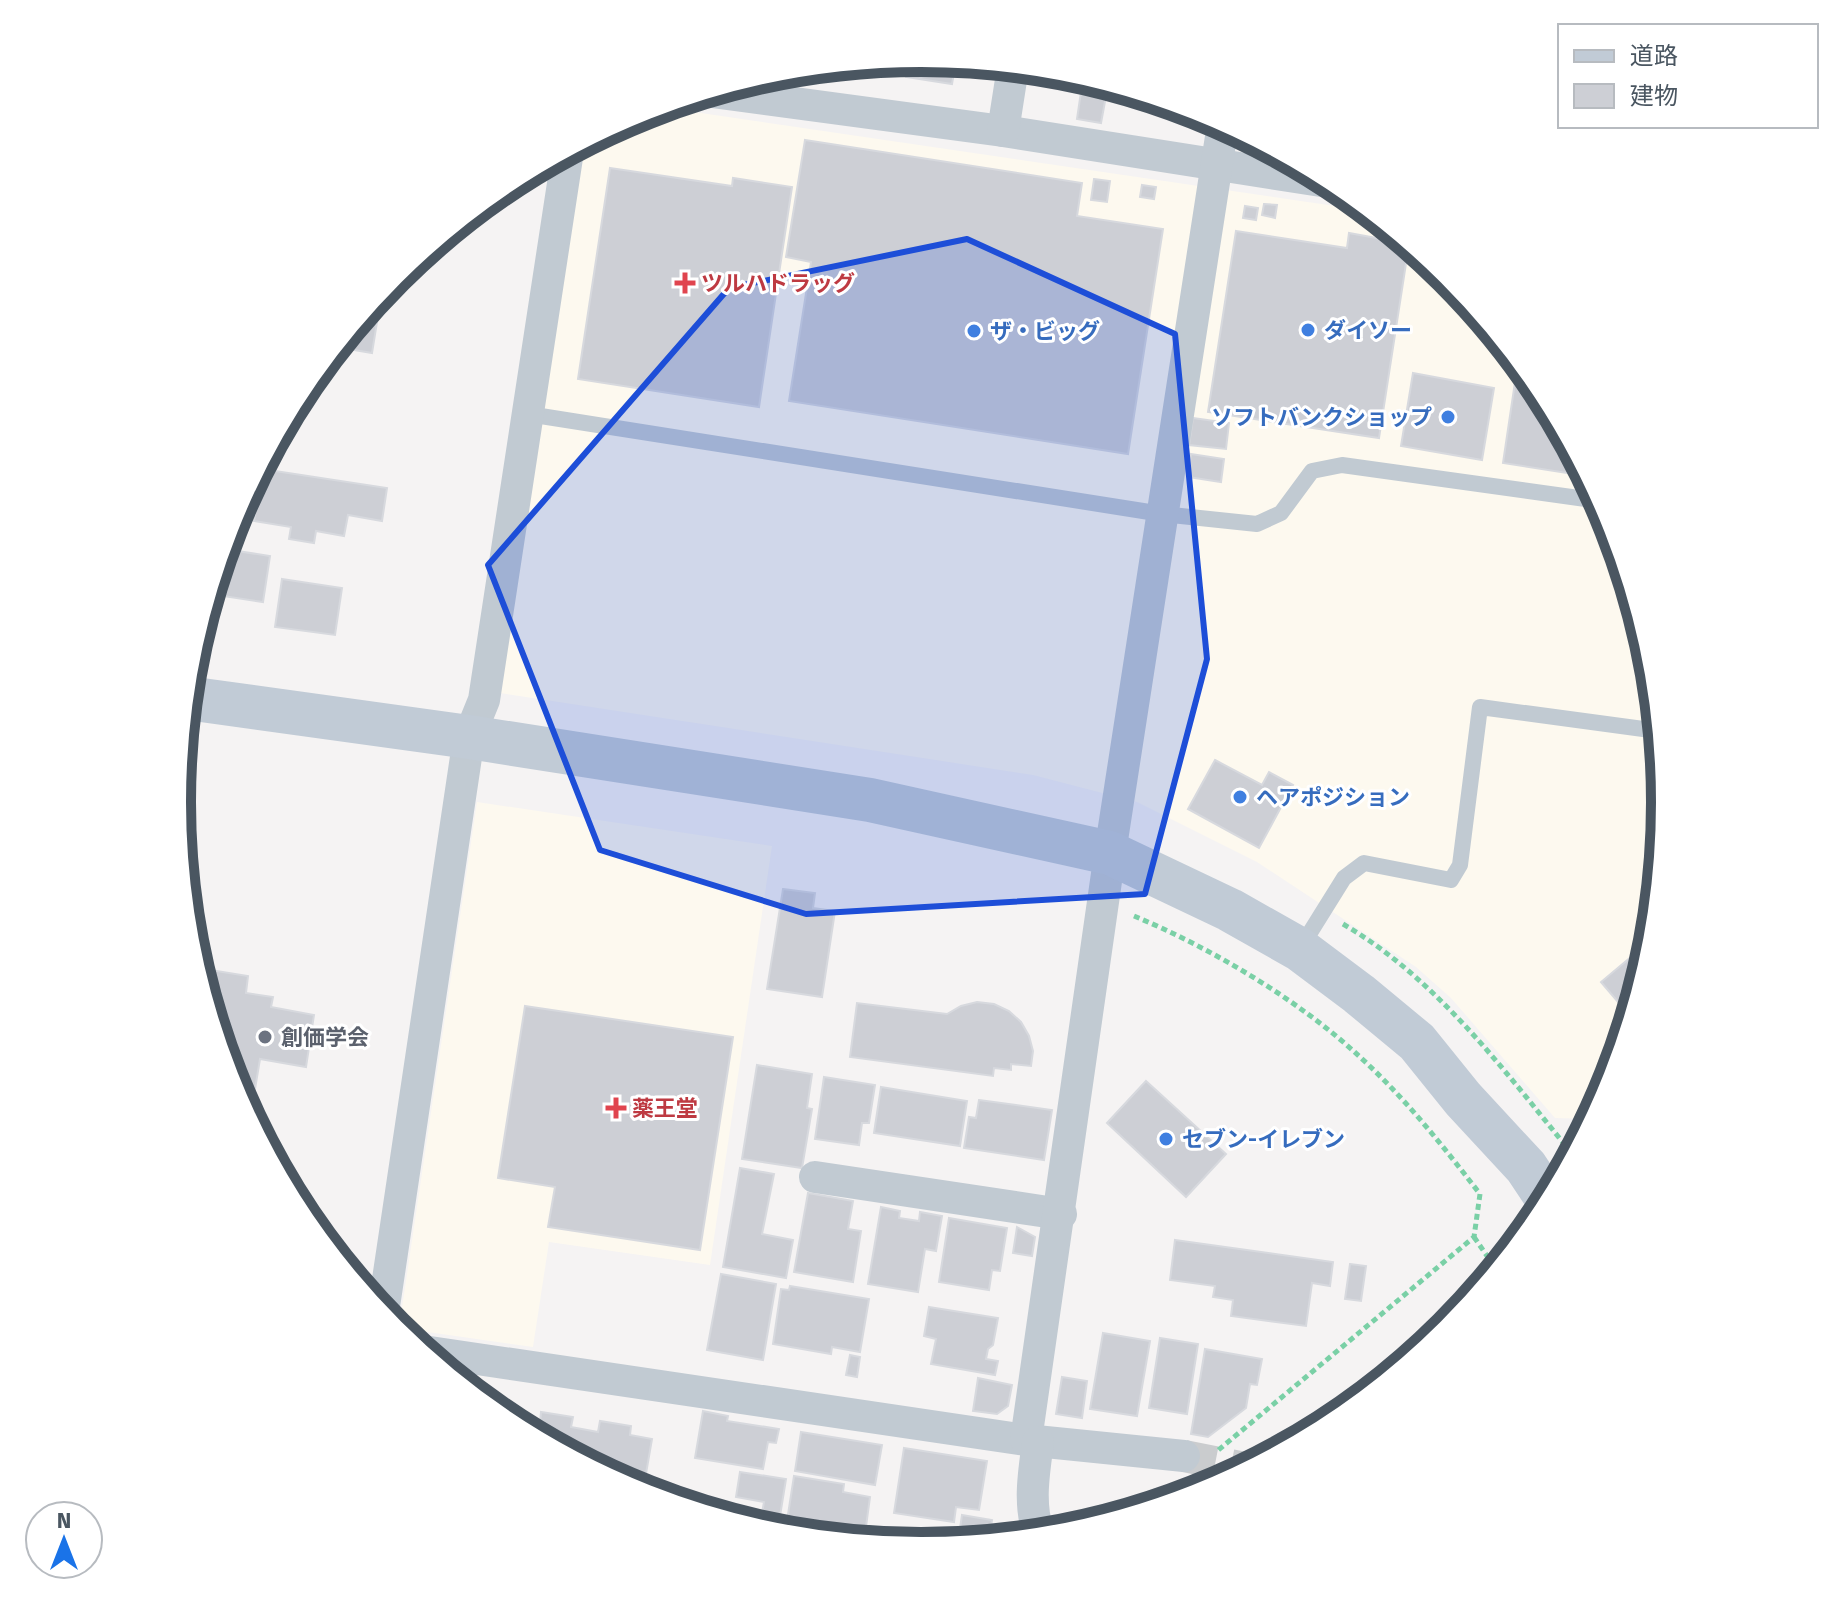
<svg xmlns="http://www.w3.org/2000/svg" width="1842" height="1604" font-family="'Fira Sans','Noto Sans JP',sans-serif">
<rect width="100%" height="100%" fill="#f5f3f3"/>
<!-- commercial -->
<g fill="#fdf9ef">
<path d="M660 107 1369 211 1447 276 1540 389 1609 518 1651 657 1665 802 1651 948 1608 1087 1591 1119 1555 1118 1451 998 1416 967 1257 862 1137 802 1033 775 500 693 584 143 637 114Z"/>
<path d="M477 802 772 846 710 1265 549 1242 533 1347 399 1328Z"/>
</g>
<!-- building -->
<g fill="#cdcfd5" stroke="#d7d9de" stroke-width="2">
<path d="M921 58 956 61 952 84 906 77 909 59Z"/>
<path d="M1081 92 1106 96 1101 123 1077 119Z"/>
<path d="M805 140 1082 183 1077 216 1163 229 1128 454 789 401 811 262 786 257Z"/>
<path d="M610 168 732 186 733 178 792 187 759 407 578 379Z"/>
<path d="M1094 179 1110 181 1107 202 1091 200Z"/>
<path d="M1142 185 1156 187 1154 199 1140 197Z"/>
<path d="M1264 204 1277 205 1275 218 1262 215Z"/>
<path d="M1245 206 1258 208 1256 220 1243 218Z"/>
<path d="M1236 231 1347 248 1349 233 1409 244 1379 438 1208 412Z"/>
<path d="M382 291 372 353 337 347Z"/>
<path d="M1518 362 1540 389 1586 476 1503 463Z"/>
<path d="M1413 373 1494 388 1482 460 1401 446Z"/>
<path d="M1193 418 1229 423 1226 449 1189 445Z"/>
<path d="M1191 454 1224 459 1221 482 1188 477Z"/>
<path d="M262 469 387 488 382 521 348 515 344 536 316 531 314 543 289 539 291 527 254 521Z"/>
<path d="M224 549 270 556 263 602 210 594Z"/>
<path d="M282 579 342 588 335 635 275 627Z"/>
<path d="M1215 760 1262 785 1269 772 1293 785 1259 848 1188 809Z"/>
<path d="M783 889 815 893 813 908 835 911 822 997 767 989Z"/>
<path d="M1637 952 1646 962 1630 1016 1601 982Z"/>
<path d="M198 968 248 976 246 993 273 997 271 1007 314 1015 306 1067 260 1059 254 1095 236 1092Z"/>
<path d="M977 1002 994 1004 1009 1011 1021 1022 1029 1036 1033 1051 1031 1066 1011 1064V1070L994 1068 993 1076 850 1057 857 1003 947 1014 961 1006Z"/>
<path d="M525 1006 733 1037 700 1250 548 1227 555 1187 498 1178Z"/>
<path d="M757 1065 812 1074 807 1108 812 1109 802 1168 742 1159Z"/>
<path d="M824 1077 875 1085 869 1123H862L859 1145 815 1139Z"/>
<path d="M1146 1081 1226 1154 1186 1197 1107 1123Z"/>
<path d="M881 1087 967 1101 960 1146 874 1133Z"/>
<path d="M979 1100 1052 1110 1044 1160 964 1148 969 1117 976 1118Z"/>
<path d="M740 1168 774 1174 762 1234 793 1240 786 1278 723 1267Z"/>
<path d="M808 1193 853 1201 848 1229 861 1231 853 1282 794 1272Z"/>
<path d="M881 1207 900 1211 899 1218 919 1221 920 1212 942 1216 936 1251 925 1249 918 1292 868 1284Z"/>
<path d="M949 1218 1007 1228 1000 1271 992 1270 989 1290 939 1282Z"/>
<path d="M1017 1227 1035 1237 1032 1256 1013 1253Z"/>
<path d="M1175 1240 1333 1262 1330 1286 1312 1283 1306 1326 1231 1316 1233 1300 1213 1297 1215 1286 1170 1280Z"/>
<path d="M1350 1264 1366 1266 1361 1301 1345 1299Z"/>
<path d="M721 1274 776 1284 763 1360 707 1350Z"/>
<path d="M790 1286 869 1299 860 1352 832 1347 831 1354 773 1344 781 1289 789 1290Z"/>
<path d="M929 1307 998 1318 993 1345 988 1349 986 1359 998 1361 995 1375 931 1364 936 1339 924 1336Z"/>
<path d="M1103 1333 1150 1341 1137 1416 1090 1409Z"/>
<path d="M1160 1338 1198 1344 1187 1414 1149 1408Z"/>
<path d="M1205 1349 1262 1359 1257 1385 1250 1384 1246 1408 1208 1437 1191 1434Z"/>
<path d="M850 1355 860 1357 857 1377 846 1375Z"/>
<path d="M1062 1377 1087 1381 1082 1418 1056 1414Z"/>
<path d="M978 1378 1012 1385 1008 1406 997 1414 973 1411Z"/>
<path d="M485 1402 512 1407 510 1419 540 1424 541 1412 573 1417 571 1427 598 1432 600 1421 631 1426 630 1435 652 1439 643 1491 507 1420Z"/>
<path d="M703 1411 728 1416 727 1421 779 1429 776 1443 768 1442 763 1469 695 1458Z"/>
<path d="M801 1432 882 1445 875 1485 795 1471Z"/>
<path d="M904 1448 987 1461 979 1510 956 1507 954 1522 894 1513Z"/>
<path d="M740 1472 786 1479 780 1516 762 1513 764 1502 736 1497Z"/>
<path d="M794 1476 844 1484 843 1492 870 1497 865 1534 787 1521Z"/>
<path d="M962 1515 992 1520 989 1539 958 1542Z"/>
</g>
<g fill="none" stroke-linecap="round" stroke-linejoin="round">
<!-- street-tunnel -->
<path stroke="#caccce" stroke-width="32" stroke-dasharray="32 16" stroke-linecap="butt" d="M1184 1456 1245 1468"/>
<!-- path -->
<g stroke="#7ad0a6" stroke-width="5" stroke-dasharray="6 4" stroke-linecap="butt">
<path d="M1134 916C1211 948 1299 1000 1360 1057 1405 1098 1443 1146 1480 1194L1474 1237 1216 1452"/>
<path d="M1343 924C1434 977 1500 1065 1565 1145L1577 1146"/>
<path d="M1474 1237 1496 1269"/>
<path d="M1150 1506 1171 1489"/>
</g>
<!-- lane -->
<g stroke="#c1cad2" stroke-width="16">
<path d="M528 414 1162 514 1257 524 1281 513 1312 471 1342 465 1600 501"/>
<path d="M1301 947 1344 878 1364 863 1451 880 1460 865 1480 707 1658 731"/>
</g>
<!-- street -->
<g stroke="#c1cad2" stroke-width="32">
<path d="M712 92 1003 131 1334 183"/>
<path d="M1003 131 1013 67"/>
<path d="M815 1177 1061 1214"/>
<path d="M383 1313 469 737 484 700 568 151"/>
<path d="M423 1351 1026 1440 1184 1456"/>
<path d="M1026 1440 1110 853 1223 124"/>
<path d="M1038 1442C1034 1472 1028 1505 1039 1534"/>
</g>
<!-- secondary -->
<path stroke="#c1cbd6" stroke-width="44" d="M187 698 469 737 870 800 1110 853 1230 910 1299 949 1359 994 1417 1042 1463 1099 1526 1167 1548 1200"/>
</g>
<!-- marked area -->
<path fill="#1d4ed8" fill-opacity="0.2" stroke="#1d4ed8" stroke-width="6" stroke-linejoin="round" d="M967 239 1175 334 1207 659 1145 894 806 914 600 850 488 565 729 288Z"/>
<!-- markers -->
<g fill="#e0444e" stroke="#fff" stroke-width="3">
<path d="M681 271h8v8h8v8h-8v8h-8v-8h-8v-8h8z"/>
<path d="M612 1096h8v8h8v8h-8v8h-8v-8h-8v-8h8z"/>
</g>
<g fill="#3f7fe0" stroke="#fff" stroke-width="3">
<circle cx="1308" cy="330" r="8"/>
<circle cx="974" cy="331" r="8"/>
<circle cx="1448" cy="417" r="8"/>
<circle cx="1240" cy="797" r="8"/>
<circle cx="1166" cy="1139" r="8"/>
</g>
<circle fill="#6b7280" stroke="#fff" stroke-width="3" cx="265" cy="1037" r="8"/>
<g text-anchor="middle" stroke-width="6" stroke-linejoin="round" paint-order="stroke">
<!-- health labels -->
<g font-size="22" font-weight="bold" fill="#be3a42" stroke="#fff" text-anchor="start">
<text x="701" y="291">ツルハドラッグ</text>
<text x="632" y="1116">薬王堂</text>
</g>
<!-- shop labels -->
<g font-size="22" font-weight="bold" fill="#366cbe" stroke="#fff" text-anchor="start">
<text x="1324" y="338">ダイソー</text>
<text x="990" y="339">ザ・ビッグ</text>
<text x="1432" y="425" text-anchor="end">ソフトバンクショップ</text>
<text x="1256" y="805">ヘアポジション</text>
<text x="1182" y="1147">セブン-イレブン</text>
</g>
<!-- worship labels -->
<g font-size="22" font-weight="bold" fill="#5b616d" stroke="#fff" text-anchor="start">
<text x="281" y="1045">創価学会</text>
</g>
</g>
<!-- crop -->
<path d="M0 0H1842V1604H0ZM191 802a730 730 0 1 1 1460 0a730 730 0 1 1-1460 0Z" fill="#fff" fill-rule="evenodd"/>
<path fill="none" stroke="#4a5661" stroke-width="10" d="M191 802a730 730 0 1 1 1460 0a730 730 0 1 1-1460 0Z"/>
<!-- legend -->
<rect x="1558" y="24" width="260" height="104" fill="#ffffff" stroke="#b7bbc0" stroke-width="2"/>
<rect x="1574" y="50" width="40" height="12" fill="#c1cbd6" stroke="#b7bbc0" stroke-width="2"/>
<text x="1630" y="64" font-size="24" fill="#4a5661">道路</text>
<rect x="1574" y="84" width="40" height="24" fill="#cdcfd5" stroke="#b7bbc0" stroke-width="2"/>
<text x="1630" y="104" font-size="24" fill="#4a5661">建物</text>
<!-- north arrow -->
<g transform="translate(64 1540)"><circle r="38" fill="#ffffff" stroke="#b7bbc0" stroke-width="2"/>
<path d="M0-6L14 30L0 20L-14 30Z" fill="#1a73e8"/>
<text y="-12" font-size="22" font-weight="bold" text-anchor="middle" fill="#4a5661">N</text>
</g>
</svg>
